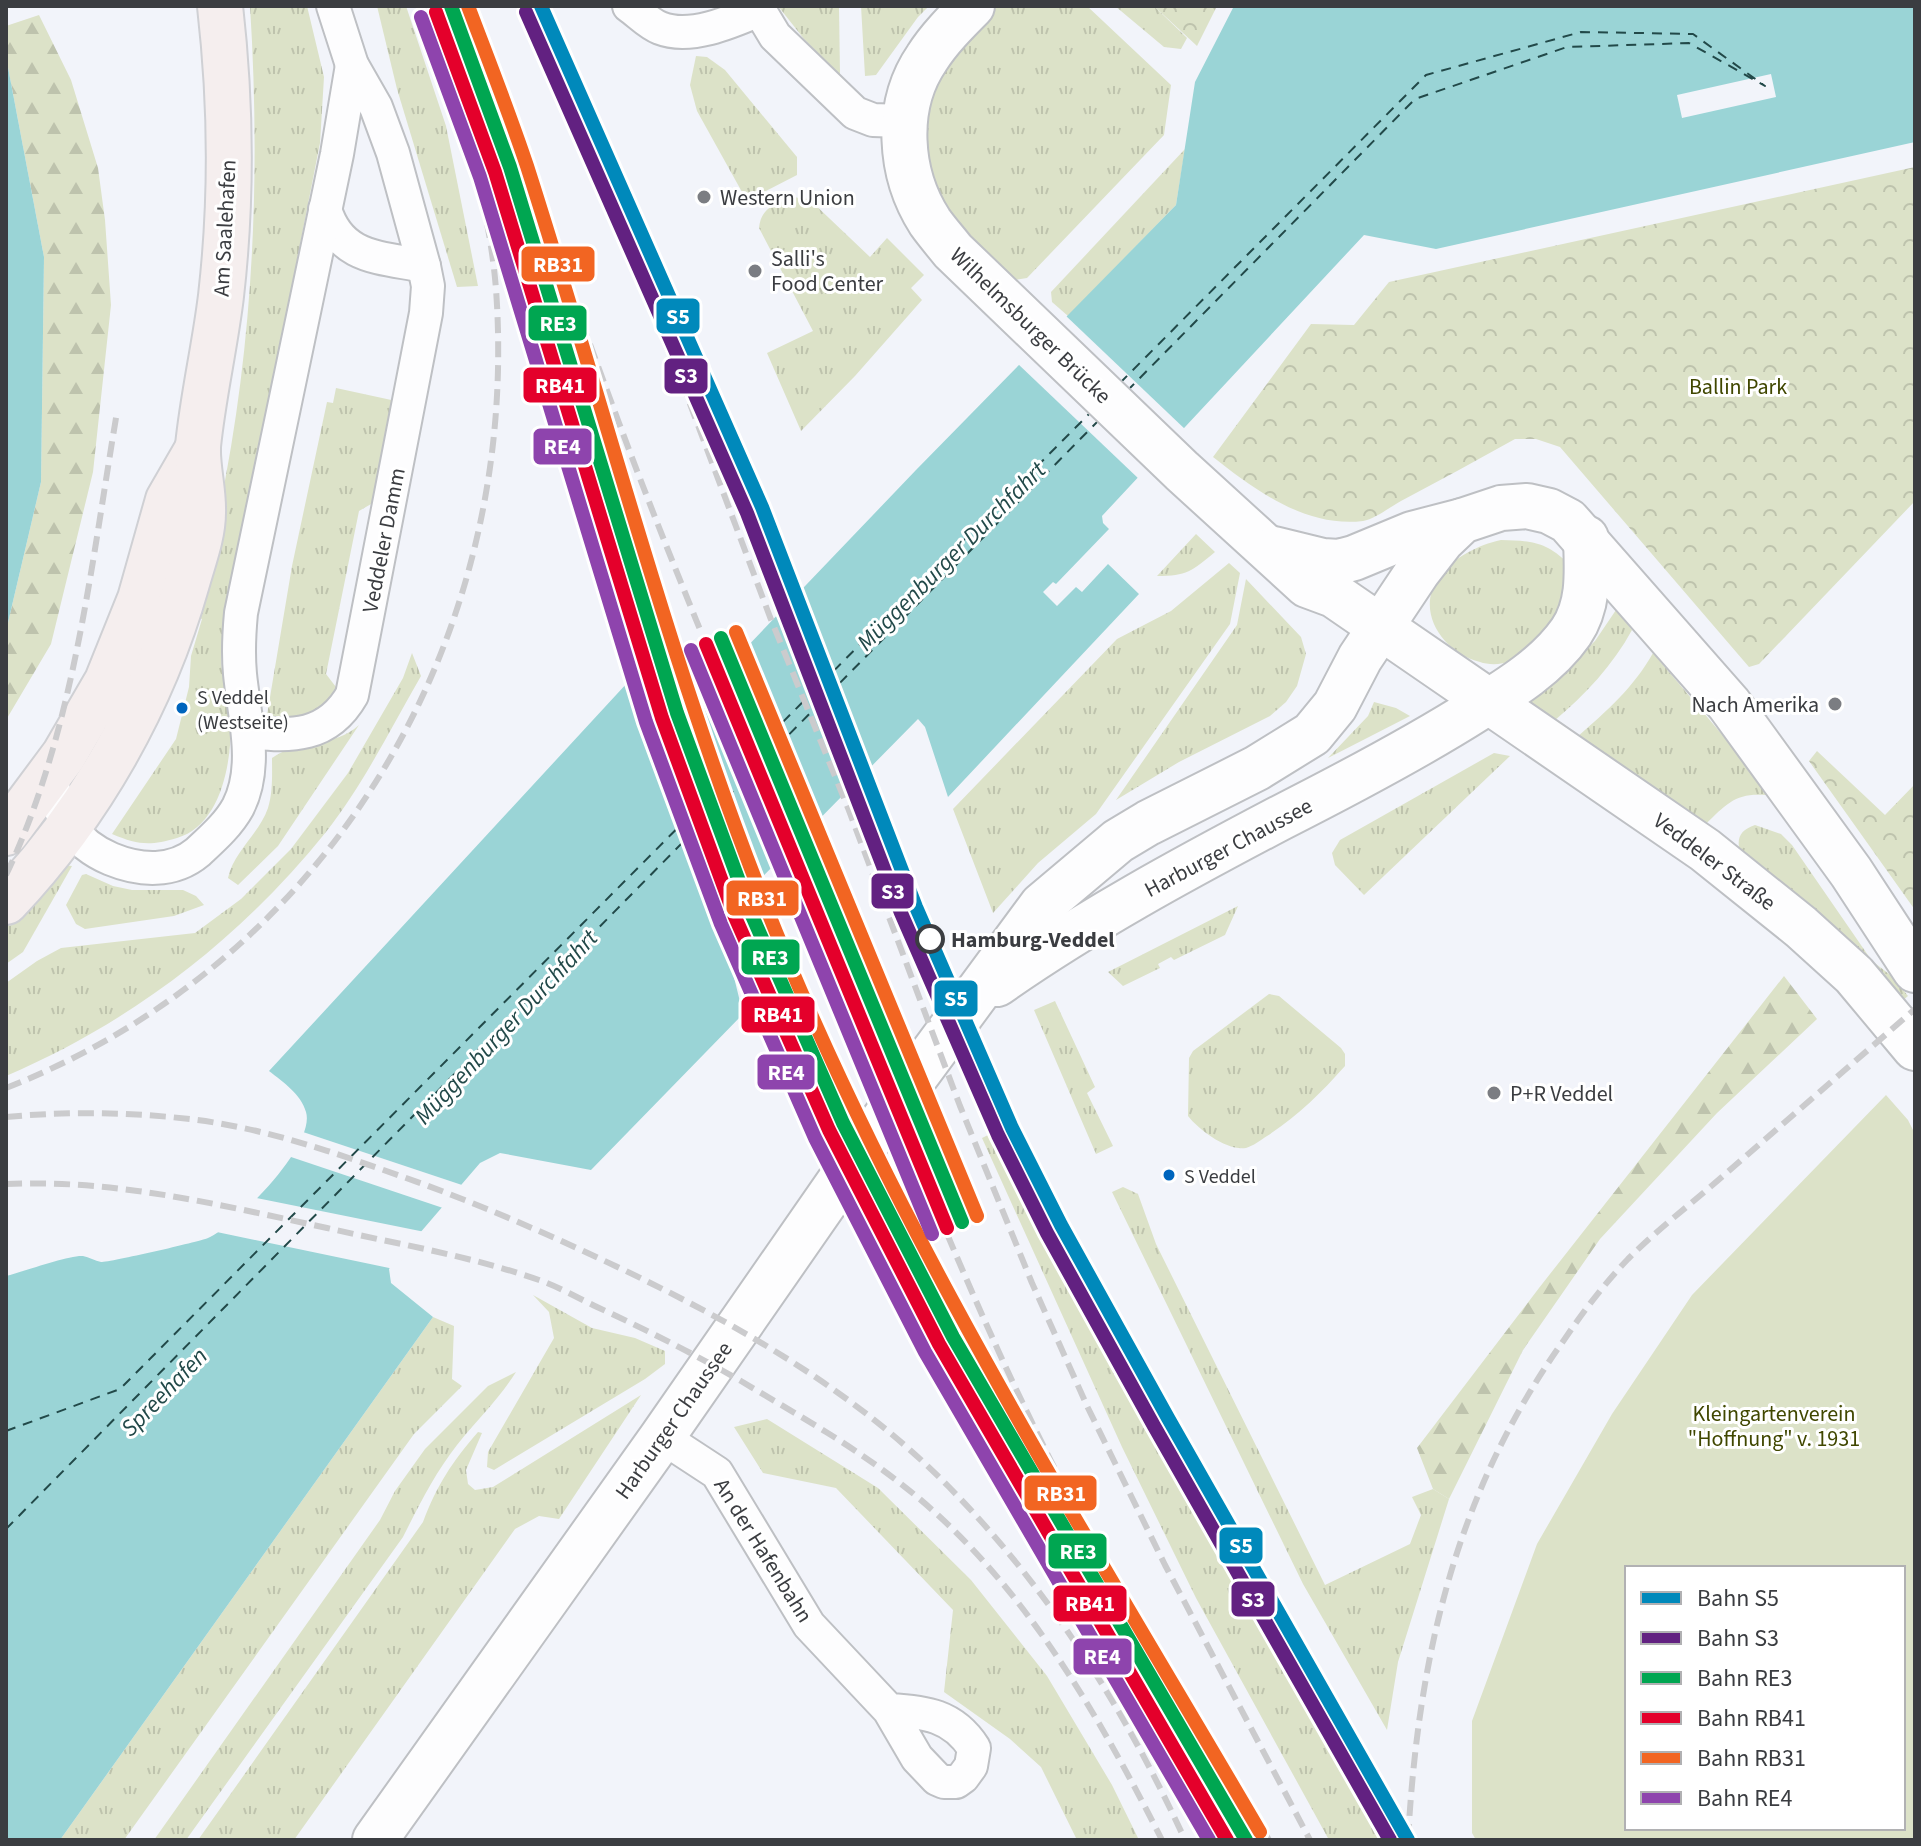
<svg xmlns="http://www.w3.org/2000/svg" width="1921" height="1846" font-family="'Source Sans 3',sans-serif">
<defs>
<pattern id="grass-tufts" width="24" height="20" patternUnits="userSpaceOnUse" patternTransform="scale(2)"><rect width="24" height="20" fill="#dce2c8"/><path d="M3 7l-1-3M5 7V3M7 7l1-3M15 17l-1-3M17 17v-4M19 17l1-3" fill="none" stroke="#bec3ad"/></pattern>
<pattern id="forest-firs" width="22" height="20" patternUnits="userSpaceOnUse" patternTransform="scale(2)"><rect width="22" height="20" fill="#dce2c8"/><path d="M5 1l3.5 6h-7zM16 11l3.5 6h-7z" fill="#bec3ad"/></pattern>
<pattern id="park-crowns" width="20" height="18" patternUnits="userSpaceOnUse" patternTransform="scale(2)"><rect width="20" height="18" fill="#dce2c8"/><path d="M2 6a3 3 0 1 1 6 0M12 15a3 3 0 1 1 6 0" fill="none" stroke="#bec3ad"/></pattern>
</defs>
<rect width="100%" height="100%" fill="#f2f4fa"/>
<!-- grass -->
<g fill="url(#grass-tufts)">
<path d="M250 6H307L324 77 320 143 224 632C223 644 220 657 222 669 223 677 227 685 228 693 236 737 229 823 177 838 150 846 138 845 112 834L176 739 189 687 191 656 202 619 193 616C250 417 263 211 250 6Z"/>
<path d="M377 6H406L446 126 478 286 457 287 397 89Z"/>
<path d="M778 6H839L840 75 804 39Z"/>
<path d="M861 6H929L918 17 876 75 865 76Z"/>
<path d="M987 6H1087L1171 85 1164 135 1027 278 1008 281C991 264 965 243 952 224 922 175 916 110 946 60 957 41 974 24 987 6Z"/>
<path d="M1115 6H1154L1187 38 1181 49 1164 47Z"/>
<path d="M696 56 707 57 725 70 797 157V175L754 197 742 192 697 111 690 85Z"/>
<path d="M1185 149 1176 205 1068 316 1052 302 1051 292Z"/>
<path d="M792 197 809 199 870 257 887 238 924 275 911 288 922 300 855 376 801 431 767 353 813 331 759 228C761 207 775 205 792 197Z"/>
<path d="M336 388 396 401 378 500 359 511 326 674 339 691C314 716 302 723 267 715L292 566 327 402 333 403Z"/>
<path d="M1196 534 1215 552C1192 571 1187 576 1157 576Z"/>
<path d="M1501 540C1532 541 1545 541 1568 563L1559 623C1543 635 1527 652 1510 661 1502 665 1488 665 1480 662 1444 653 1414 612 1439 577 1454 557 1478 545 1501 540Z"/>
<path d="M1229 563 1240 573 1230 624 1096 814 1038 863 993 913 953 809 1117 639 1171 611Z"/>
<path d="M1246 579 1301 637 1306 654 1297 686 1286 702 1270 716 1179 762 1116 800 1237 625Z"/>
<path d="M1616 610 1632 630C1613 665 1585 695 1554 721L1522 696 1576 659 1595 641Z"/>
<path d="M412 653 421 676C391 728 363 785 326 832 240 939 132 1022 6 1076V983L37 961 61 948 195 933 241 899 291 849 348 773 403 678Z"/>
<path d="M1653 653 1774 796C1738 791 1729 801 1705 825L1577 737C1607 711 1634 687 1653 653Z"/>
<path d="M1374 702 1396 708 1410 716 1328 758 1368 716Z"/>
<path d="M359 725 278 846 238 885 228 878C234 851 259 834 268 808 273 792 272 774 272 758 299 739 334 748 359 725Z"/>
<path d="M1494 753 1510 756 1364 895 1335 865 1332 853 1340 840Z"/>
<path d="M1755 825 1781 834 1792 845 1872 961 1893 977 1908 996 1901 1002 1740 852C1736 837 1741 830 1755 825Z"/>
<path d="M63 865 72 866 23 952 6 964V925Z"/>
<path d="M86 874 113 886 132 890H183L196 896 204 905 174 916 85 929 76 924 66 905 82 875Z"/>
<path d="M1238 906 1225 935 1174 960 1171 957 1158 964 1160 968 1123 986 1108 972Z"/>
<path d="M1269 994 1279 996 1341 1048 1345 1054V1066C1321 1093 1298 1116 1267 1136 1261 1140 1253 1146 1246 1148 1227 1151 1199 1130 1188 1116L1189 1058 1193 1051Z"/>
<path d="M1055 1001 1095 1087 1087 1093 1113 1146 1096 1154 1034 1010Z"/>
<path d="M996 1131 1059 1247 1128 1359 1380 1824 1378 1840H1329L1196 1598 1122 1447 982 1138Z"/>
<path d="M1123 1187 1138 1194 1156 1244 1325 1585 1410 1544 1421 1515 1412 1497 1433 1489 1449 1499 1398 1662 1387 1730 1303 1584 1112 1192Z"/>
<path d="M533 1295 592 1328 635 1338 665 1351V1364L645 1379 494 1470 487 1467 488 1452 554 1338 549 1312Z"/>
<path d="M433 1317 454 1326 452 1379 462 1386 414 1434 124 1840H60Z"/>
<path d="M516 1372C499 1399 477 1420 457 1445 435 1473 419 1505 403 1537L186 1840H154L380 1520 395 1491 425 1449 488 1386Z"/>
<path d="M641 1395 559 1519 539 1516 515 1529 294 1840H198L423 1522C437 1485 452 1462 478 1432L482 1433 466 1470 468 1484 475 1490 493 1487Z"/>
<path d="M767 1419 878 1488 971 1580 1047 1676 1112 1785 1139 1840H1077L1041 1767 1010 1739 944 1692 953 1610 836 1488 763 1473 734 1427Z"/>
</g>
<!-- forest -->
<g fill="url(#forest-firs)">
<path d="M39 15 71 80 98 168 105 220 111 305 93 472 51 644 6 720V631L41 482 44 257 6 57V26Z"/>
<path d="M1784 976 1817 1019 1717 1113 1600 1239 1523 1350 1449 1499 1433 1489 1417 1448 1539 1288Z"/>
</g>
<!-- park -->
<g fill="url(#park-crowns)">
<path d="M1154 6H1217L1197 46Z"/>
<path d="M1915 167V501L1759 664 1749 667 1560 447 1536 439H1515C1477 460 1439 481 1401 501 1390 507 1375 519 1363 521 1306 528 1255 490 1213 457L1311 324 1354 325 1389 282Z"/>
<path d="M1817 751 1885 815 1915 784V910L1809 761Z"/>
</g>
<!-- garden -->
<path fill="#dce2c8" fill-rule="evenodd" d="M1886 1095 1908 1120 1915 1134V1840H1476L1472 1833V1721L1537 1544 1612 1414 1692 1295ZM1627 1568H1903V1828H1627Z"/>
<!-- water -->
<g fill="#9ad4d6">
<path d="M1234 6H1915V142L1436 249 1364 235 1102 516 1103 523 1109 529 1056 584 1053 582 1043 592 1057 606 1076 587 1082 592 1108 564 1139 594 948 797 925 727 918 719 720 920 743 1014 591 1170 500 1153 480 1163 389 1269 391 1283 433 1317 60 1840H6V1276C23 1272 68 1255 83 1256 89 1257 95 1261 101 1262 111 1262 198 1242 208 1238 237 1225 316 1145 306 1112 301 1094 283 1082 269 1071L628 682 656 742 916 470 1176 205 1195 82Z"/>
<path d="M6 57 44 257 41 482 6 631Z"/>
</g>
<!-- pier -->
<g fill="#f2f4fa">
<path d="M1771 74 1776 97 1682 118 1677 95Z"/>
<path d="M1064 314 1187 431 1140 480 1017 363Z"/>
<path d="M300 1131 465 1186 446 1209 288 1156Z"/>
<path d="M251 1197 425 1232 394 1269 212 1231 228 1220Z"/>
</g>
<g fill="none" stroke-linecap="round" stroke-linejoin="round">
<!-- ferry -->
<g stroke="#224949" stroke-width="2" stroke-dasharray="10 8" stroke-linecap="butt">
<path d="M1120 383 1426 75 1581 32 1693 34 1765 86 1689 43 1567 47 1415 99 1130 388"/>
<path d="M6 1431 120 1389 1090 413"/>
<path d="M6 1529 1100 419"/>
</g>
<!-- street casing -->
<g stroke="#bec0c4" stroke-width="36">
<g id="street">
<path d="M629 6C639 13 649 24 660 28 690 40 731 22 759 10"/>
<path d="M757 6 775 36 855 113 873 120 903 121"/>
<path d="M325 209C340 259 380 257 424 266"/>
<path d="M248 732C292 737 328 737 352 695L426 313 428 286 424 266 393 153 376 107 352 65 333 6"/>
<path d="M51 775C57 814 73 843 111 859 140 871 173 873 198 852 213 838 228 825 238 807 259 766 244 716 240 674 238 653 239 634 241 613L337 154 352 65"/>
<path d="M662 1437 717 1473 809 1625 889 1710 917 1758 937 1779 944 1782H956L963 1777 971 1766 974 1748C953 1715 925 1712 889 1710"/>
</g>
</g>
<!-- secondary casing -->
<g stroke="#bec0c4" stroke-width="48">
<g id="secondary">
<path d="M972 6C956 22 939 39 927 58 894 106 899 174 930 222 937 232 946 242 953 251L1182 471 1307 585 1334 595 1705 850 1801 927 1854 975 1915 1048"/>
<path d="M1274 549 1323 561 1339 562 1354 558 1412 534 1462 521"/>
<path d="M997 984C1087 921 1183 869 1280 818 1347 784 1414 749 1477 709 1511 688 1548 665 1571 632 1590 604 1587 571 1586 538"/>
<path d="M375 1840 662 1437 862 1149 1042 905 1118 841 1148 823 1257 768 1312 734 1335 706 1360 658 1418 571 1442 540 1462 521 1501 508 1527 506 1549 511 1568 521 1729 704 1851 872 1915 970"/>
</g>
</g>
<!-- primary casing -->
<g stroke="#cfd0d4" stroke-width="48">
<g id="primary">
<path d="M6 833 64 755 107 681 140 599 168 500 198 448"/>
<path d="M6 902C91 812 153 702 187 583 193 561 203 536 203 513 204 491 197 468 198 446 203 396 215 346 221 296 232 200 231 102 220 6"/>
</g>
</g>
<!-- street -->
<use href="#street" stroke="#fdfdfe" stroke-width="32"/>
<!-- secondary -->
<use href="#secondary" stroke="#fdfdfe" stroke-width="44"/>
<!-- primary -->
<use href="#primary" stroke="#f5eeee" stroke-width="44"/>
<!-- rail -->
<g stroke="#cbcbcd" stroke-width="6" stroke-dasharray="16 8" stroke-linecap="butt">
<path d="M467 6C519 144 567 284 619 423 674 571 736 716 796 862 878 1061 952 1263 1048 1455 1114 1588 1195 1712 1269 1840"/>
<path d="M520 6 684 388 770 617 848 808 960 1106 1032 1283 1088 1408 1165 1565 1310 1840"/>
<path d="M6 875C74 733 91 565 117 412"/>
<path d="M6 1088C333 960 521 635 496 289 488 191 455 99 423 6"/>
<path d="M6 1117C70 1111 134 1112 197 1120 274 1130 350 1158 423 1184 493 1210 559 1239 626 1271 744 1328 857 1393 949 1487 1049 1589 1126 1711 1185 1840"/>
<path d="M6 1184C116 1179 220 1205 327 1228 397 1244 471 1256 539 1280 559 1287 578 1298 597 1307 647 1330 694 1354 741 1381 794 1413 847 1442 896 1480 1016 1571 1095 1708 1162 1840"/>
<path d="M1408 1840C1418 1657 1456 1491 1564 1340 1583 1312 1604 1284 1628 1259 1658 1229 1691 1204 1723 1176 1787 1120 1851 1065 1915 1009"/>
</g>
<!-- rail-1 casing -->
<g stroke="#fff" stroke-width="20">
<path id="rail-1" d="M541 6 762 507 916 907 1012 1128 1061 1225 1168 1418 1408 1840"/>
</g>
<!-- rail-2 casing -->
<g stroke="#fff" stroke-width="20">
<path id="rail-2" d="M526 12 747 513 901 913 998 1135 1047 1233 1154 1426 1390 1840"/>
</g>
<!-- rail-3 casing -->
<g stroke="#fff" stroke-width="20">
<g id="rail-3">
<path d="M451 6 510 167 677 713 750 911 843 1123 953 1337 1246 1840"/>
<path d="M721 638 962 1222"/>
</g>
</g>
<!-- rail-4 casing -->
<g stroke="#fff" stroke-width="20">
<g id="rail-4">
<path d="M436 12 495 172 662 718 735 917 829 1130 939 1344 1227 1840"/>
<path d="M706 644 947 1228"/>
</g>
</g>
<!-- rail-5 casing -->
<g stroke="#fff" stroke-width="20">
<g id="rail-5">
<path d="M468 6C488 59 509 112 527 166 606 412 669 662 764 902 893 1230 1083 1529 1260 1832"/>
<path d="M736 632 977 1216"/>
</g>
</g>
<!-- rail-6 casing -->
<g stroke="#fff" stroke-width="20">
<g id="rail-6">
<path d="M421 17 480 177 646 722 721 924 815 1138 925 1352 1209 1840"/>
<path d="M691 650 932 1234"/>
</g>
</g>
<!-- rail-1 -->
<use href="#rail-1" stroke="#0089bb" stroke-width="14"/>
<!-- rail-2 -->
<use href="#rail-2" stroke="#622181" stroke-width="14"/>
<!-- rail-3 -->
<use href="#rail-3" stroke="#00a651" stroke-width="14"/>
<!-- rail-4 -->
<use href="#rail-4" stroke="#e4002b" stroke-width="14"/>
<!-- rail-5 -->
<use href="#rail-5" stroke="#f26522" stroke-width="14"/>
<!-- rail-6 -->
<use href="#rail-6" stroke="#8e44ad" stroke-width="14"/>
</g>
<!-- markers -->
<g fill="#7b7d82" stroke="#fff" stroke-width="3">
<circle cx="704" cy="197" r="8"/>
<circle cx="755" cy="271" r="8"/>
<circle cx="1835" cy="704" r="8"/>
<circle cx="1494" cy="1093" r="8"/>
</g>
<g fill="#0065bd" stroke="#fff" stroke-width="3">
<circle cx="182" cy="708" r="7"/>
<circle cx="1169" cy="1175" r="7"/>
</g>
<circle fill="#fff" stroke="#3b3d41" stroke-width="4" cx="930" cy="939" r="13"/>
<g text-anchor="middle" stroke-width="6" stroke-linejoin="round" paint-order="stroke">
<!-- bus labels -->
<g font-size="20" fill="#3b3d41" stroke="#fff" text-anchor="start">
<text x="197" y="704">S Veddel<tspan x="197" dy="25">(Westseite)</tspan></text>
<text x="1184" y="1183">S Veddel</text>
</g>
<!-- poi labels -->
<g font-size="22" fill="#3b3d41" stroke="#fff" text-anchor="start">
<text x="720" y="205">Western Union</text>
<text x="771" y="266">Salli's<tspan x="771" dy="25">Food Center</tspan></text>
<text x="1819" y="712" text-anchor="end">Nach Amerika</text>
<text x="1510" y="1101">P+R Veddel</text>
</g>
<!-- street labels -->
<g font-size="22" fill="#3b3d41" stroke="#fff">
<text transform="translate(224 228) rotate(-87)" y="8">Am Saalehafen</text>
<text transform="translate(1031 325) rotate(44)" y="8">Wilhelmsburger Brücke</text>
<text transform="translate(383 540) rotate(-79)" y="8">Veddeler Damm</text>
<text transform="translate(1228 847) rotate(-28)" y="8">Harburger Chaussee</text>
<text transform="translate(1715 861) rotate(37)" y="8">Veddeler Straße</text>
<text transform="translate(673 1420) rotate(-55)" y="8">Harburger Chaussee</text>
<text transform="translate(764 1550) rotate(58)" y="8">An der Hafenbahn</text>
</g>
<!-- park labels -->
<g font-size="22" fill="#404700" stroke="#fff">
<text x="1738" y="394">Ballin Park</text>
<text x="1774" y="1421">Kleingartenverein<tspan x="1774" dy="25">"Hoffnung" v. 1931</tspan></text>
</g>
<!-- stop labels -->
<g font-size="22" font-weight="bold" fill="#3b3d41" stroke="#fff" text-anchor="start">
<text x="951" y="947">Hamburg-Veddel</text>
</g>
<!-- water labels -->
<g font-size="24" font-style="italic" fill="#224949" stroke="#fff">
<text transform="translate(951 556) rotate(-45)" y="8">Müggenburger Durchfahrt</text>
<text transform="translate(506 1027) rotate(-47)" y="8">Müggenburger Durchfahrt</text>
<text transform="translate(164 1392) rotate(-46)" y="8">Spreehafen</text>
</g>
</g>
<g stroke="#fff" stroke-width="3">
<rect x="520" y="245" width="76" height="38" rx="8" fill="#f26522"/>
<rect x="655" y="297" width="46" height="38" rx="8" fill="#0089bb"/>
<rect x="527" y="304" width="61" height="38" rx="8" fill="#00a651"/>
<rect x="663" y="357" width="46" height="38" rx="8" fill="#622181"/>
<rect x="522" y="366" width="76" height="38" rx="8" fill="#e4002b"/>
<rect x="532" y="427" width="61" height="39" rx="8" fill="#8e44ad"/>
<rect x="870" y="872" width="45" height="38" rx="8" fill="#622181"/>
<rect x="725" y="879" width="75" height="38" rx="8" fill="#f26522"/>
<rect x="740" y="938" width="61" height="38" rx="8" fill="#00a651"/>
<rect x="933" y="979" width="46" height="39" rx="8" fill="#0089bb"/>
<rect x="740" y="995" width="76" height="39" rx="8" fill="#e4002b"/>
<rect x="756" y="1053" width="60" height="38" rx="8" fill="#8e44ad"/>
<rect x="1023" y="1474" width="75" height="38" rx="8" fill="#f26522"/>
<rect x="1218" y="1526" width="46" height="39" rx="8" fill="#0089bb"/>
<rect x="1047" y="1532" width="61" height="38" rx="8" fill="#00a651"/>
<rect x="1230" y="1580" width="46" height="38" rx="8" fill="#622181"/>
<rect x="1052" y="1584" width="76" height="39" rx="8" fill="#e4002b"/>
<rect x="1072" y="1637" width="61" height="39" rx="8" fill="#8e44ad"/>
</g>
<g font-size="22" text-anchor="middle" font-weight="bold" fill="#fff">
<text x="558" y="272">RB31</text>
<text x="678" y="324">S5</text>
<text x="558" y="331">RE3</text>
<text x="686" y="383">S3</text>
<text x="560" y="393">RB41</text>
<text x="562" y="454">RE4</text>
<text x="893" y="899">S3</text>
<text x="762" y="906">RB31</text>
<text x="770" y="965">RE3</text>
<text x="956" y="1006">S5</text>
<text x="778" y="1022">RB41</text>
<text x="786" y="1080">RE4</text>
<text x="1061" y="1501">RB31</text>
<text x="1241" y="1553">S5</text>
<text x="1078" y="1559">RE3</text>
<text x="1253" y="1607">S3</text>
<text x="1090" y="1611">RB41</text>
<text x="1102" y="1664">RE4</text>
</g>
<!-- border -->
<rect width="1921" height="1846" fill="none" stroke="#3b3d41" stroke-width="16"/>
<!-- legend -->
<rect x="1625" y="1566" width="280" height="264" fill="#ffffff" stroke="#b1b1b3" stroke-width="2"/>
<rect x="1641" y="1592" width="40" height="12" fill="#0089bb" stroke="#b1b1b3" stroke-width="2"/>
<text x="1697" y="1606" font-size="24" fill="#3b3d41">Bahn S5</text>
<rect x="1641" y="1632" width="40" height="12" fill="#622181" stroke="#b1b1b3" stroke-width="2"/>
<text x="1697" y="1646" font-size="24" fill="#3b3d41">Bahn S3</text>
<rect x="1641" y="1672" width="40" height="12" fill="#00a651" stroke="#b1b1b3" stroke-width="2"/>
<text x="1697" y="1686" font-size="24" fill="#3b3d41">Bahn RE3</text>
<rect x="1641" y="1712" width="40" height="12" fill="#e4002b" stroke="#b1b1b3" stroke-width="2"/>
<text x="1697" y="1726" font-size="24" fill="#3b3d41">Bahn RB41</text>
<rect x="1641" y="1752" width="40" height="12" fill="#f26522" stroke="#b1b1b3" stroke-width="2"/>
<text x="1697" y="1766" font-size="24" fill="#3b3d41">Bahn RB31</text>
<rect x="1641" y="1792" width="40" height="12" fill="#8e44ad" stroke="#b1b1b3" stroke-width="2"/>
<text x="1697" y="1806" font-size="24" fill="#3b3d41">Bahn RE4</text>
</svg>
